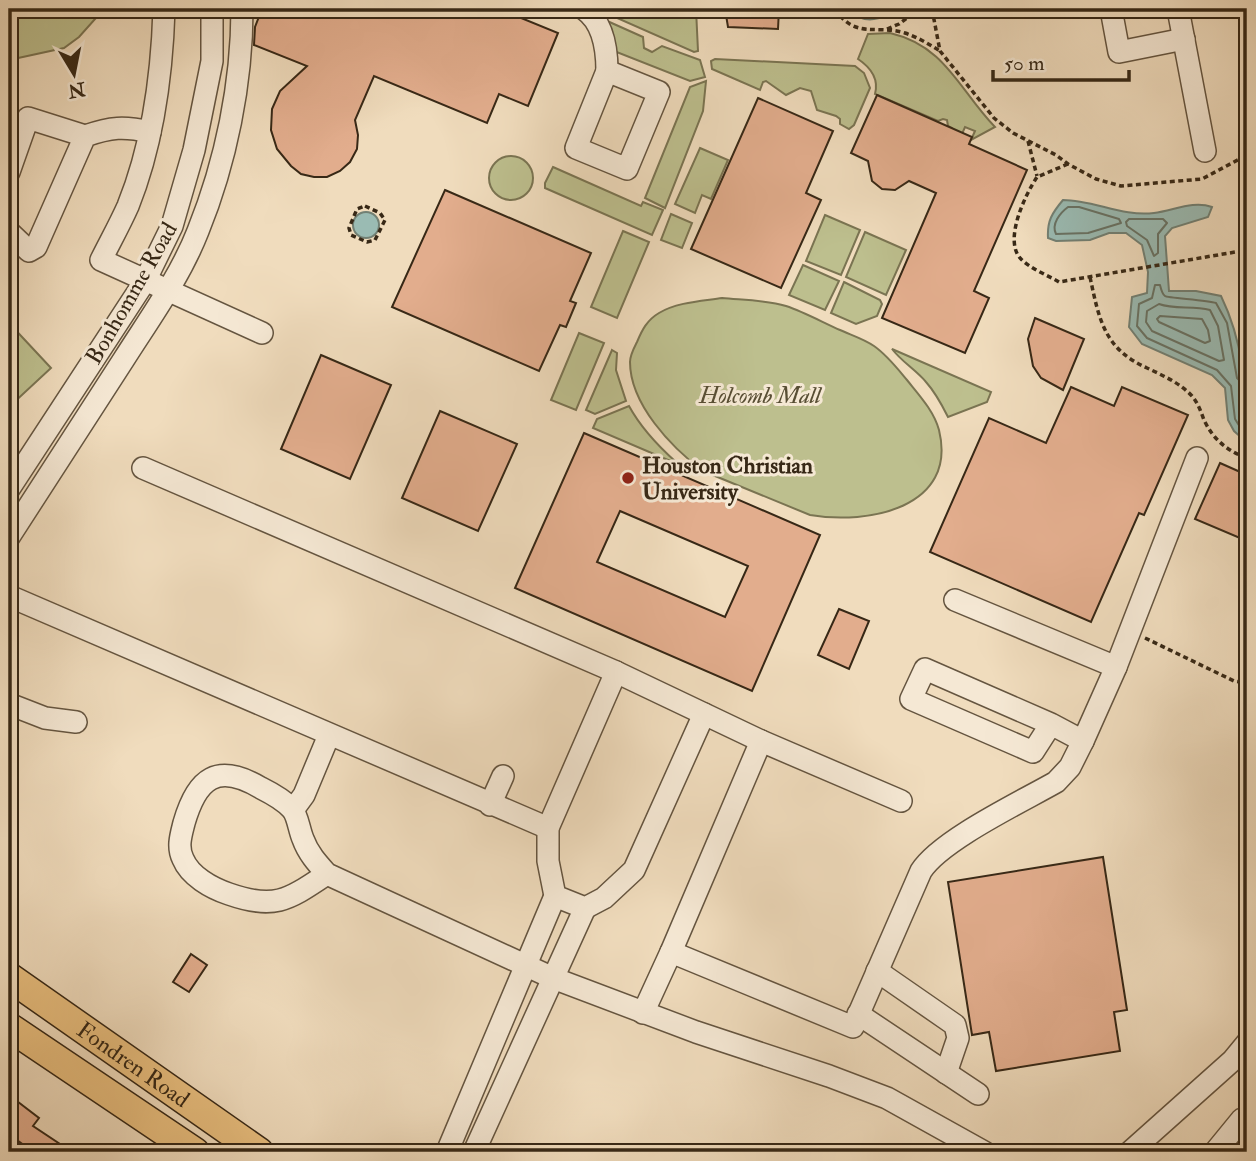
<svg xmlns="http://www.w3.org/2000/svg" width="1256" height="1161" font-family="'IM FELL Double Pica',serif">
<rect width="100%" height="100%" fill="#f0dcbd"/>
<filter id="stains"><feTurbulence type="fractalNoise" baseFrequency=".00286" numOctaves="4"/><feColorMatrix values="0 0 0 0 .2 0 0 0 0 .09 0 0 0 0 .02 0 0 0 .5 -.17"/></filter>
<radialGradient id="worn" r=".72"><stop offset=".6" stop-color="#630" stop-opacity="0"/><stop offset="1" stop-color="#630" stop-opacity=".3"/></radialGradient>
<!-- green -->
<g fill="#bdbf8e" stroke="#7a7452" stroke-width="2">
<path d="M9 9H104L79 37 64 48 9 60Z"/>
<path d="M610 9H696L698 51 694 52 608 14Z"/>
<path d="M605 20 643 37 644 48 652 52 662 46 700 60 705 77 690 81 614 51Z"/>
<path d="M890 33C946 46 959 90 995 127L971 140 975 131 965 127 947 168 952 128 948 126 947 120 943 119 938 121 875 94C879 79 870 67 858 59L868 34Z"/>
<path d="M715 59 855 66 864 73 870 88 854 125 849 129 840 124V119L836 116 817 110 811 91 800 88 786 95 766 81 763 82 760 90 712 69 711 61Z"/>
<path d="M706 81 703 111 665 208 645 198 690 87Z"/>
<path d="M700 148 728 160 711 199 702 195 695 213 675 204Z"/>
<circle cx="511" cy="178" r="22"/>
<path d="M553 167 641 206 643 202 663 210 652 235 545 188V183Z"/>
<path d="M671 214 692 223 682 248 661 240Z"/>
<path d="M825 215 860 230 841 275 806 261Z"/>
<path d="M623 231 649 242 617 318 591 307Z"/>
<path d="M865 232 906 250 886 295 846 277Z"/>
<path d="M803 265 839 281 825 310 789 295Z"/>
<path d="M844 282 880 300 882 304 877 316 856 324 831 313Z"/>
<path d="M722 298C743 300 766 300 786 306 804 312 822 322 840 330 851 335 864 339 874 346 887 355 897 368 907 380 919 395 934 411 939 430 958 508 868 525 810 515L703 471C671 447 630 404 630 362 630 355 634 348 637 342 642 330 647 320 659 313 677 302 703 301 722 298Z"/>
<path d="M9 323 51 368 9 407Z"/>
<path d="M579 333 604 343 576 410 551 400Z"/>
<path d="M892 349 991 392 987 402 948 417C942 405 935 392 926 382 916 370 902 362 892 349Z"/>
<path d="M612 350 617 353 616 370 626 401 595 414 586 410Z"/>
<path d="M629 406C641 428 657 445 676 462L675 463 593 428 597 419Z"/>
</g>
<!-- water -->
<g fill="#9abbb3" stroke="#728074" stroke-width="2">
<path d="M849 9H901C883 18 864 27 849 9Z"/>
<path d="M1063 200C1094 200 1122 217 1154 213 1173 211 1193 200 1212 207L1208 217 1172 228 1165 236 1169 291H1196L1221 296C1243 341 1247 390 1247 439H1243L1234 431 1228 420 1225 388 1212 375 1142 344 1129 327 1132 297 1147 293 1148 272 1142 245 1126 233H1109L1090 240 1056 241 1048 238C1047 221 1052 213 1063 200Z"/>
<circle cx="366" cy="225" r="13"/>
</g>
<g fill="none" stroke-linecap="round" stroke-linejoin="round">
<!-- shore -->
<g stroke="#687264" stroke-width="2">
<path d="M1068 207H1079L1119 219 1121 223 1088 233 1056 234C1051 224 1060 213 1068 207Z"/>
<path d="M1163 219 1167 223 1158 234V253L1154 256 1147 240 1127 226 1126 222 1129 219Z"/>
<path d="M1159 304C1175 310 1193 305 1210 310L1218 326 1224 360 1219 361 1152 331 1146 322 1147 311Z"/>
<path d="M1160 316 1202 319 1208 330 1210 341 1205 343 1159 322 1157 319Z"/>
<path d="M1247 383 1241 382 1237 378 1227 323 1216 303C1207 300 1167 298 1165 296 1162 294 1161 289 1160 285H1155L1152 298 1139 304 1137 326 1147 338 1217 370 1231 386 1235 419 1240 427 1247 433"/>
</g>
</g>
<!-- building -->
<g fill="#e2ad8d" stroke="#372816" stroke-width="2" fill-rule="evenodd">
<path d="M262 9H499L558 33 528 106 499 94 487 123 374 76 355 120 358 135 357 149 350 162 340 171 327 177H314L301 174 291 166 277 149 271 130 272 109 280 91 307 66 254 45 255 27Z"/>
<path d="M725 9H779L778 29 728 27Z"/>
<path d="M877 95 972 137 969 144 1027 170 974 291 989 298 965 353 882 318 936 193 909 181 895 190 882 189 872 181 868 161 851 153Z"/>
<path d="M758 98 833 131 806 193 821 200 781 288 691 249Z"/>
<path d="M445 190 591 253 570 301 576 303 566 327 560 325 539 371 392 307Z"/>
<path d="M1035 318 1084 339 1063 390 1041 378 1033 366 1028 339Z"/>
<path d="M321 355 391 385 350 479 281 449Z"/>
<path d="M1071 387 1114 406 1122 387 1188 415 1144 515 1139 513 1091 622 930 552 989 418 1046 443Z"/>
<path d="M440 411 517 444 478 531 402 498Z"/>
<path d="M584 433 820 535 752 691 515 588ZM620 511 748 566 725 617 597 562Z"/>
<path d="M1220 463 1247 475V541L1195 519Z"/>
<path d="M839 609 869 621 849 669 818 655Z"/>
<path d="M1103 857 1127 1010 1114 1012 1120 1051 996 1071 989 1032 972 1035 948 882Z"/>
<path d="M191 954 207 965 189 992 173 982Z"/>
<path d="M9 1095 39 1118 33 1126 72 1152H33L9 1134Z"/>
</g>
<g fill="none" stroke-linecap="round" stroke-linejoin="round">
<!-- minor casing -->
<g stroke="#655540" stroke-width="24">
<g id="minor">
<path d="M164 9C162 75 153 144 128 206 120 224 110 242 101 260L262 333"/>
<path d="M584 9C603 22 607 49 607 71"/>
<path d="M1111 9 1119 52 1184 39"/>
<path d="M1178 9 1205 151"/>
<path d="M607 71 659 92 627 169 576 148Z"/>
<path d="M9 172 28 118 85 136"/>
<path d="M9 232 29 251 36 247 85 136C111 127 124 126 150 132"/>
<path d="M143 468 616 672 761 741"/>
<path d="M9 489 145 281 172 226 194 150 212 61V9"/>
<path d="M9 537C47 478 85 419 124 359 150 318 180 277 198 231 226 162 242 83 242 9"/>
<path d="M9 596 548 828"/>
<path d="M955 600 1116 667"/>
<path d="M616 672 548 828V861L555 896 585 908 604 898 634 870 704 714"/>
<path d="M9 704 45 718 76 722"/>
<path d="M1051 724 1033 752 911 699 925 669 1051 724 1083 741"/>
<path d="M490 805 503 776"/>
<path d="M293 810 304 795 329 735"/>
<path d="M327 874C288 900 275 910 229 894 211 888 190 876 183 859 177 847 181 835 184 823 197 778 217 762 261 788 271 793 284 800 292 809 298 816 299 830 303 839 308 853 317 863 327 874L553 978 696 1032 829 1076 887 1098 984 1152"/>
<path d="M671 952 761 741 901 801"/>
<path d="M877 971 955 1025 958 1038 946 1073"/>
<path d="M643 1013 671 952 853 1027 921 871C941 840 1021 802 1056 782L1070 767 1083 741 1116 667 1197 458"/>
<path d="M858 1014 978 1094"/>
<path d="M447 1152 555 896"/>
<path d="M474 1152 585 908"/>
<path d="M1130 1152 1233 1060 1247 1043"/>
<path d="M1215 1152 1242 1119 1247 1122"/>
</g>
</g>
<!-- major casing -->
<g stroke="#372816" stroke-width="31">
<g id="major">
<path id="s1" d="M9 977 259 1152"/>
<path d="M9 1027 195 1152"/>
</g>
</g>
<!-- path -->
<g stroke="#372816" stroke-width="3.5" stroke-dasharray="5 3.5" stroke-linecap="butt">
<path d="M835 9C856 40 875 24 905 33 917 37 929 44 940 51"/>
<path d="M932 9 940 51 994 118 1013 133 1056 155 1068 164 1096 179 1121 186 1202 179 1247 155"/>
<path d="M887 29 899 24 919 9"/>
<path d="M1028 141 1037 176"/>
<path d="M1068 164 1037 177C1025 195 1003 241 1021 259 1031 269 1047 275 1059 282L1247 250"/>
<path d="M365 206 380 213 385 220 375 240 367 242 351 235 349 228 357 209Z"/>
<path d="M1090 277C1099 319 1104 349 1147 368 1162 375 1180 383 1192 396 1198 403 1201 412 1204 420 1213 439 1227 451 1247 458"/>
<path d="M1145 638 1234 681 1247 683"/>
</g>
<!-- minor -->
<use href="#minor" stroke="#f5e8d4" stroke-width="21"/>
<!-- major -->
<use href="#major" stroke="#e8be7e" stroke-width="28"/>
</g>
<!-- markers -->
<circle fill="#8f2418" stroke="#f5e8d4" stroke-width="2.5" cx="628" cy="478" r="7"/>
<g text-anchor="middle" stroke-width="6" stroke-linejoin="round" paint-order="stroke">
<!-- street labels -->
<g font-size="23" fill="#372816" stroke="#f5e8d4">
<text transform="translate(131 293) rotate(-60)" y="8">Bonhomme Road</text>
<text dy="8" stroke="none"><textPath href="#s1" startOffset="152">Fondren Road</textPath></text>
</g>
<!-- park labels -->
<g font-size="23" font-style="italic" fill="#584e34" stroke="#f5e8d4">
<text x="760" y="403">Holcomb Mall</text>
</g>
<!-- poi labels -->
<g font-size="23" font-weight="bold" fill="#372816" stroke="#f5e8d4" text-anchor="start">
<text x="642" y="473">Houston Christian<tspan x="642" dy="26">University</tspan></text>
</g>
</g>
<!-- margin -->
<rect width="1256" height="1161" fill="none" stroke="#f0dcbd" stroke-width="35"/>
<rect x="10" y="10" width="1235" height="1140" fill="none" stroke="#372816" stroke-width="3.5"/>
<rect x="18" y="18" width="1221" height="1126" fill="none" stroke="#372816" stroke-width="2"/>
<!-- north arrow -->
<g transform="translate(74 74) rotate(170)" stroke="#f5e8d4" stroke-width="5" paint-order="stroke">
<path d="M0-5L12 26L0 18L-12 26Z" fill="#372816"/>
<text y="-10" font-size="19" font-weight="bold" text-anchor="middle" fill="#372816">N</text>
</g>
<!-- scale -->
<path d="M993 70v10h136v-10" fill="none" stroke="#372816" stroke-width="3.5"/>
<text x="1004" y="70" font-size="21" fill="#372816" stroke="#f5e8d4" stroke-width="5" paint-order="stroke">50 m</text>
<rect width="100%" height="100%" filter="url(#stains)"/>
<rect width="100%" height="100%" fill="url(#worn)"/>
</svg>
